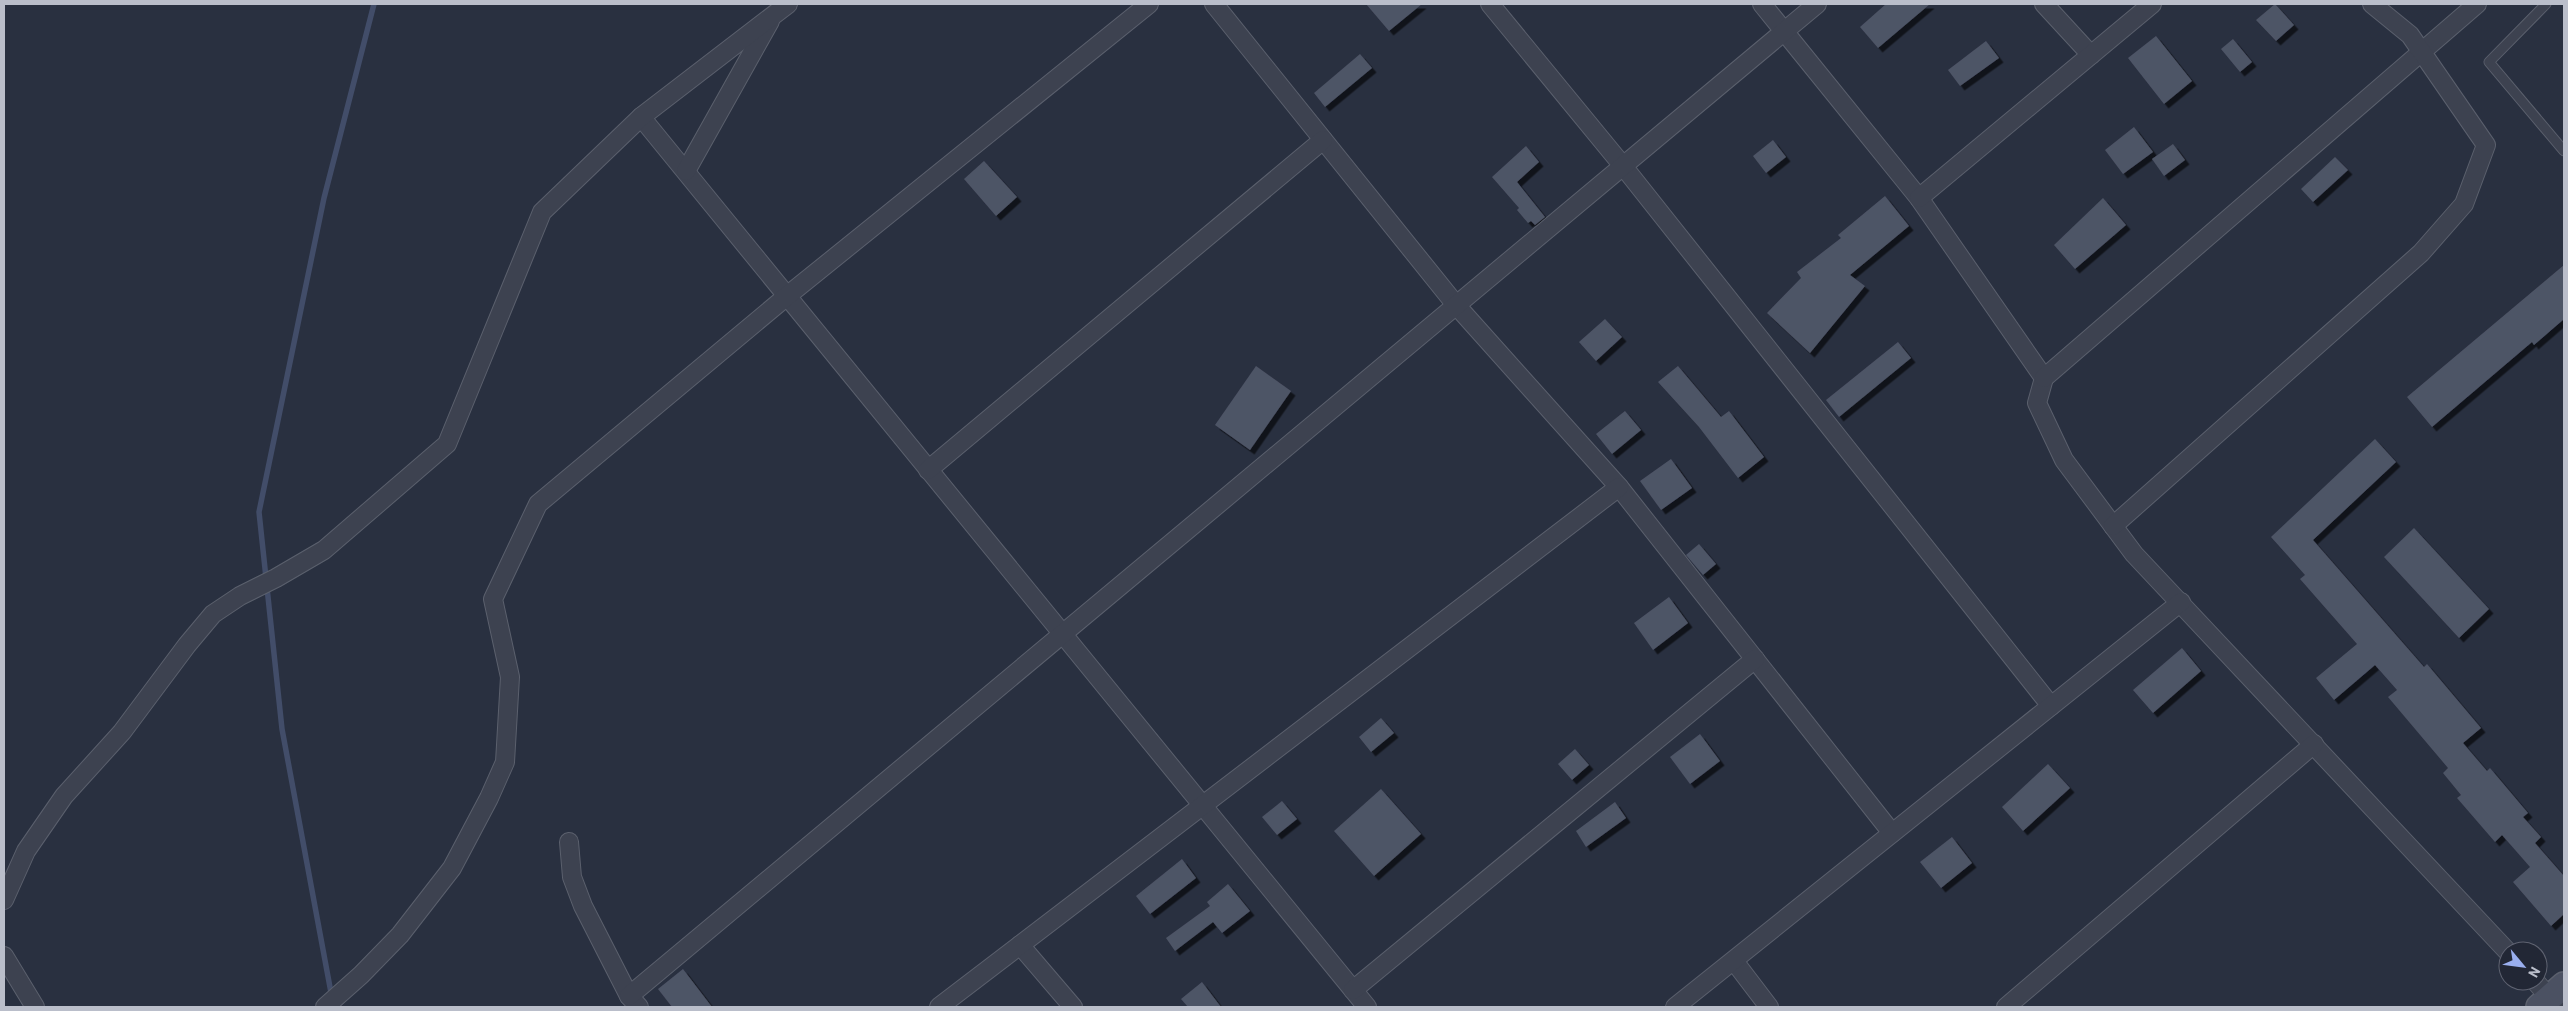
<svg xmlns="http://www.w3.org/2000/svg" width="2568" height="1011" font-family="Barlow,sans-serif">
<defs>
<filter id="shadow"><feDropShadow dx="4.5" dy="4.5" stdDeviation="0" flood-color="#0009"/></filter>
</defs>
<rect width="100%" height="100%" fill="#293040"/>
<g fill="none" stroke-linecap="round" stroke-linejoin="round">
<!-- stream -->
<path stroke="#424d69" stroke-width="5.5" d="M332 998 282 729 259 512 324 198 374 4"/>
</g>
<!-- building -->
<g fill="#4e5466" filter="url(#shadow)">
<path d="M1366 4H1422L1389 31Z"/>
<path d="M1886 4H1930L1878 48 1860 27Z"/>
<path d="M2275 4 2294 25 2276 41 2256 20Z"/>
<path d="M2156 36 2192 81 2164 104 2128 58Z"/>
<path d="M2233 39 2252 62 2240 72 2221 49Z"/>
<path d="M1986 41 1999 58 1960 86 1948 70Z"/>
<path d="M1360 54 1372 68 1325 107 1314 93Z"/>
<path d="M2134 127 2153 152 2123 174 2105 150Z"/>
<path d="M1773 140 1786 157 1766 173 1753 156Z"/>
<path d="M2173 144 2185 160 2164 176 2152 159Z"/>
<path d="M1526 146 1539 162 1517 182 1545 217 1535 225 1531 221 1528 223 1517 210 1519 208 1492 177Z"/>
<path d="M2335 157 2348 170 2313 202 2301 189Z"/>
<path d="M984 161 1017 197 996 216 964 179Z"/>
<path d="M1885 196 1909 226 1850 275 1865 286 1810 353 1767 313 1801 278 1797 272 1841 238 1838 235Z"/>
<path d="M2103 198 2126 225 2075 269 2054 245Z"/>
<path d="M2564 265V319L2534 345 2532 342 2432 427 2407 397Z"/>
<path d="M1605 319 1622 337 1596 361 1579 342Z"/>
<path d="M1898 342 1911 358 1839 417 1826 400Z"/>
<path d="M1256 366 1291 391 1250 450 1215 425Z"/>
<path d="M1678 366 1721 417 1729 411 1764 457 1738 478 1699 427 1658 382Z"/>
<path d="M1625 411 1641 430 1612 454 1596 434Z"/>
<path d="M2375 439 2396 462 2313 540 2424 667 2427 664 2481 728 2463 743 2487 771 2490 768 2528 813 2523 817 2541 837 2535 843 2564 876V914L2551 926 2513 882 2530 867 2502 835 2495 842 2457 798 2461 795 2443 773 2448 768 2388 697 2397 690 2375 665 2334 700 2316 678 2357 644 2300 579 2305 575 2271 537Z"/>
<path d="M1671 459 1692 488 1661 510 1640 481Z"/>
<path d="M2414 528 2489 609 2459 638 2384 557Z"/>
<path d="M1699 544 1716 564 1703 575 1686 555Z"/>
<path d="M1669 597 1688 623 1653 650 1634 623Z"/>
<path d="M2182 648 2201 671 2153 713 2133 690Z"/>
<path d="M1381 718 1394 733 1371 752 1359 737Z"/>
<path d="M1700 734 1720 761 1690 784 1670 757Z"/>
<path d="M1575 749 1589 765 1572 780 1558 764Z"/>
<path d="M2048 764 2070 788 2023 831 2002 807Z"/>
<path d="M1381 789 1421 834 1374 876 1334 831Z"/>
<path d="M1282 801 1297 819 1277 835 1262 817Z"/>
<path d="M1615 802 1626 818 1586 847 1576 831Z"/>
<path d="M1952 837 1972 863 1941 888 1920 862Z"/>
<path d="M1182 859 1196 878 1150 914 1136 896Z"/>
<path d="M1228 884 1250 911 1222 933 1213 922 1175 951 1166 938 1210 906 1207 902Z"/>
<path d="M683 969 712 1007H672L658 989Z"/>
<path d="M1202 982 1221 1007H1188L1181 999Z"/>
</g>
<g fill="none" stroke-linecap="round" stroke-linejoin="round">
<!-- lane casing -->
<g stroke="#5b606d" stroke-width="11">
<path id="lane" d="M2546 4 2489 62 2564 151"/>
</g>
<!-- street casing -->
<g stroke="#5b606d" stroke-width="20">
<g id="street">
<path d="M1214 4 1456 305 1619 487 1892 833"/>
<path d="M1490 4 1623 166 2051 706"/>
<path d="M1762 4 1919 198 2044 378 2037 403 2064 460 2134 554 2508 952"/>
<path d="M2044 4 2091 55"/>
<path d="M641 117 1367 1007"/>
<path d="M686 171 770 21"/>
<path d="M1919 198 2152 4"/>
<path d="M2044 378 2477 4"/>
<path d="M928 470 1323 140"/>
<path d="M2113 526 2421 253 2464 204 2486 145 2410 35 2372 4"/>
<path d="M569 842 572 877 583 906 629 996 639 1007"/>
<path d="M4 900 26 851 64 796 122 732 187 645 213 614 240 596 276 578 324 550 447 444 542 212 641 117 788 4"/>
<path d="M1020 945 1073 1007"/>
<path d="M4 956 35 1007"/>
<path d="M1734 961 1769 1007"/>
<path d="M2535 981 2556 1005"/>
<path d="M1353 990 1755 659"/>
<path d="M629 996 1817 4"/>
<path d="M325 1007 361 975 400 935 452 868 489 798 505 762 510 677 493 599 538 504 787 296 1149 4"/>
<path d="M939 1007 1619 487"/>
<path d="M1675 1007 2181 602"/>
<path d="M2006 1007 2314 744"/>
</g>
</g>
<!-- secondary casing -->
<g stroke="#5b606d" stroke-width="28">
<path id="secondary" d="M2539 1007 2564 985"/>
</g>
<!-- lane -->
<use href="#lane" stroke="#3d4250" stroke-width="9"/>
<!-- street -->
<use href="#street" stroke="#3d4250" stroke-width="18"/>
<!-- secondary -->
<use href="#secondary" stroke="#4b5162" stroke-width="25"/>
</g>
<!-- border -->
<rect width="2568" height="1011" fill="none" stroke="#babeca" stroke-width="10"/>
<!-- north arrow -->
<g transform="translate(2523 966) rotate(119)"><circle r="24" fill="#222735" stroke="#5f6371"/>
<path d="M0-4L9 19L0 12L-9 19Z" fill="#9aafef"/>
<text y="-8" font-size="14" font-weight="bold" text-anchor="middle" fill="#babeca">N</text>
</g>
</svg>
